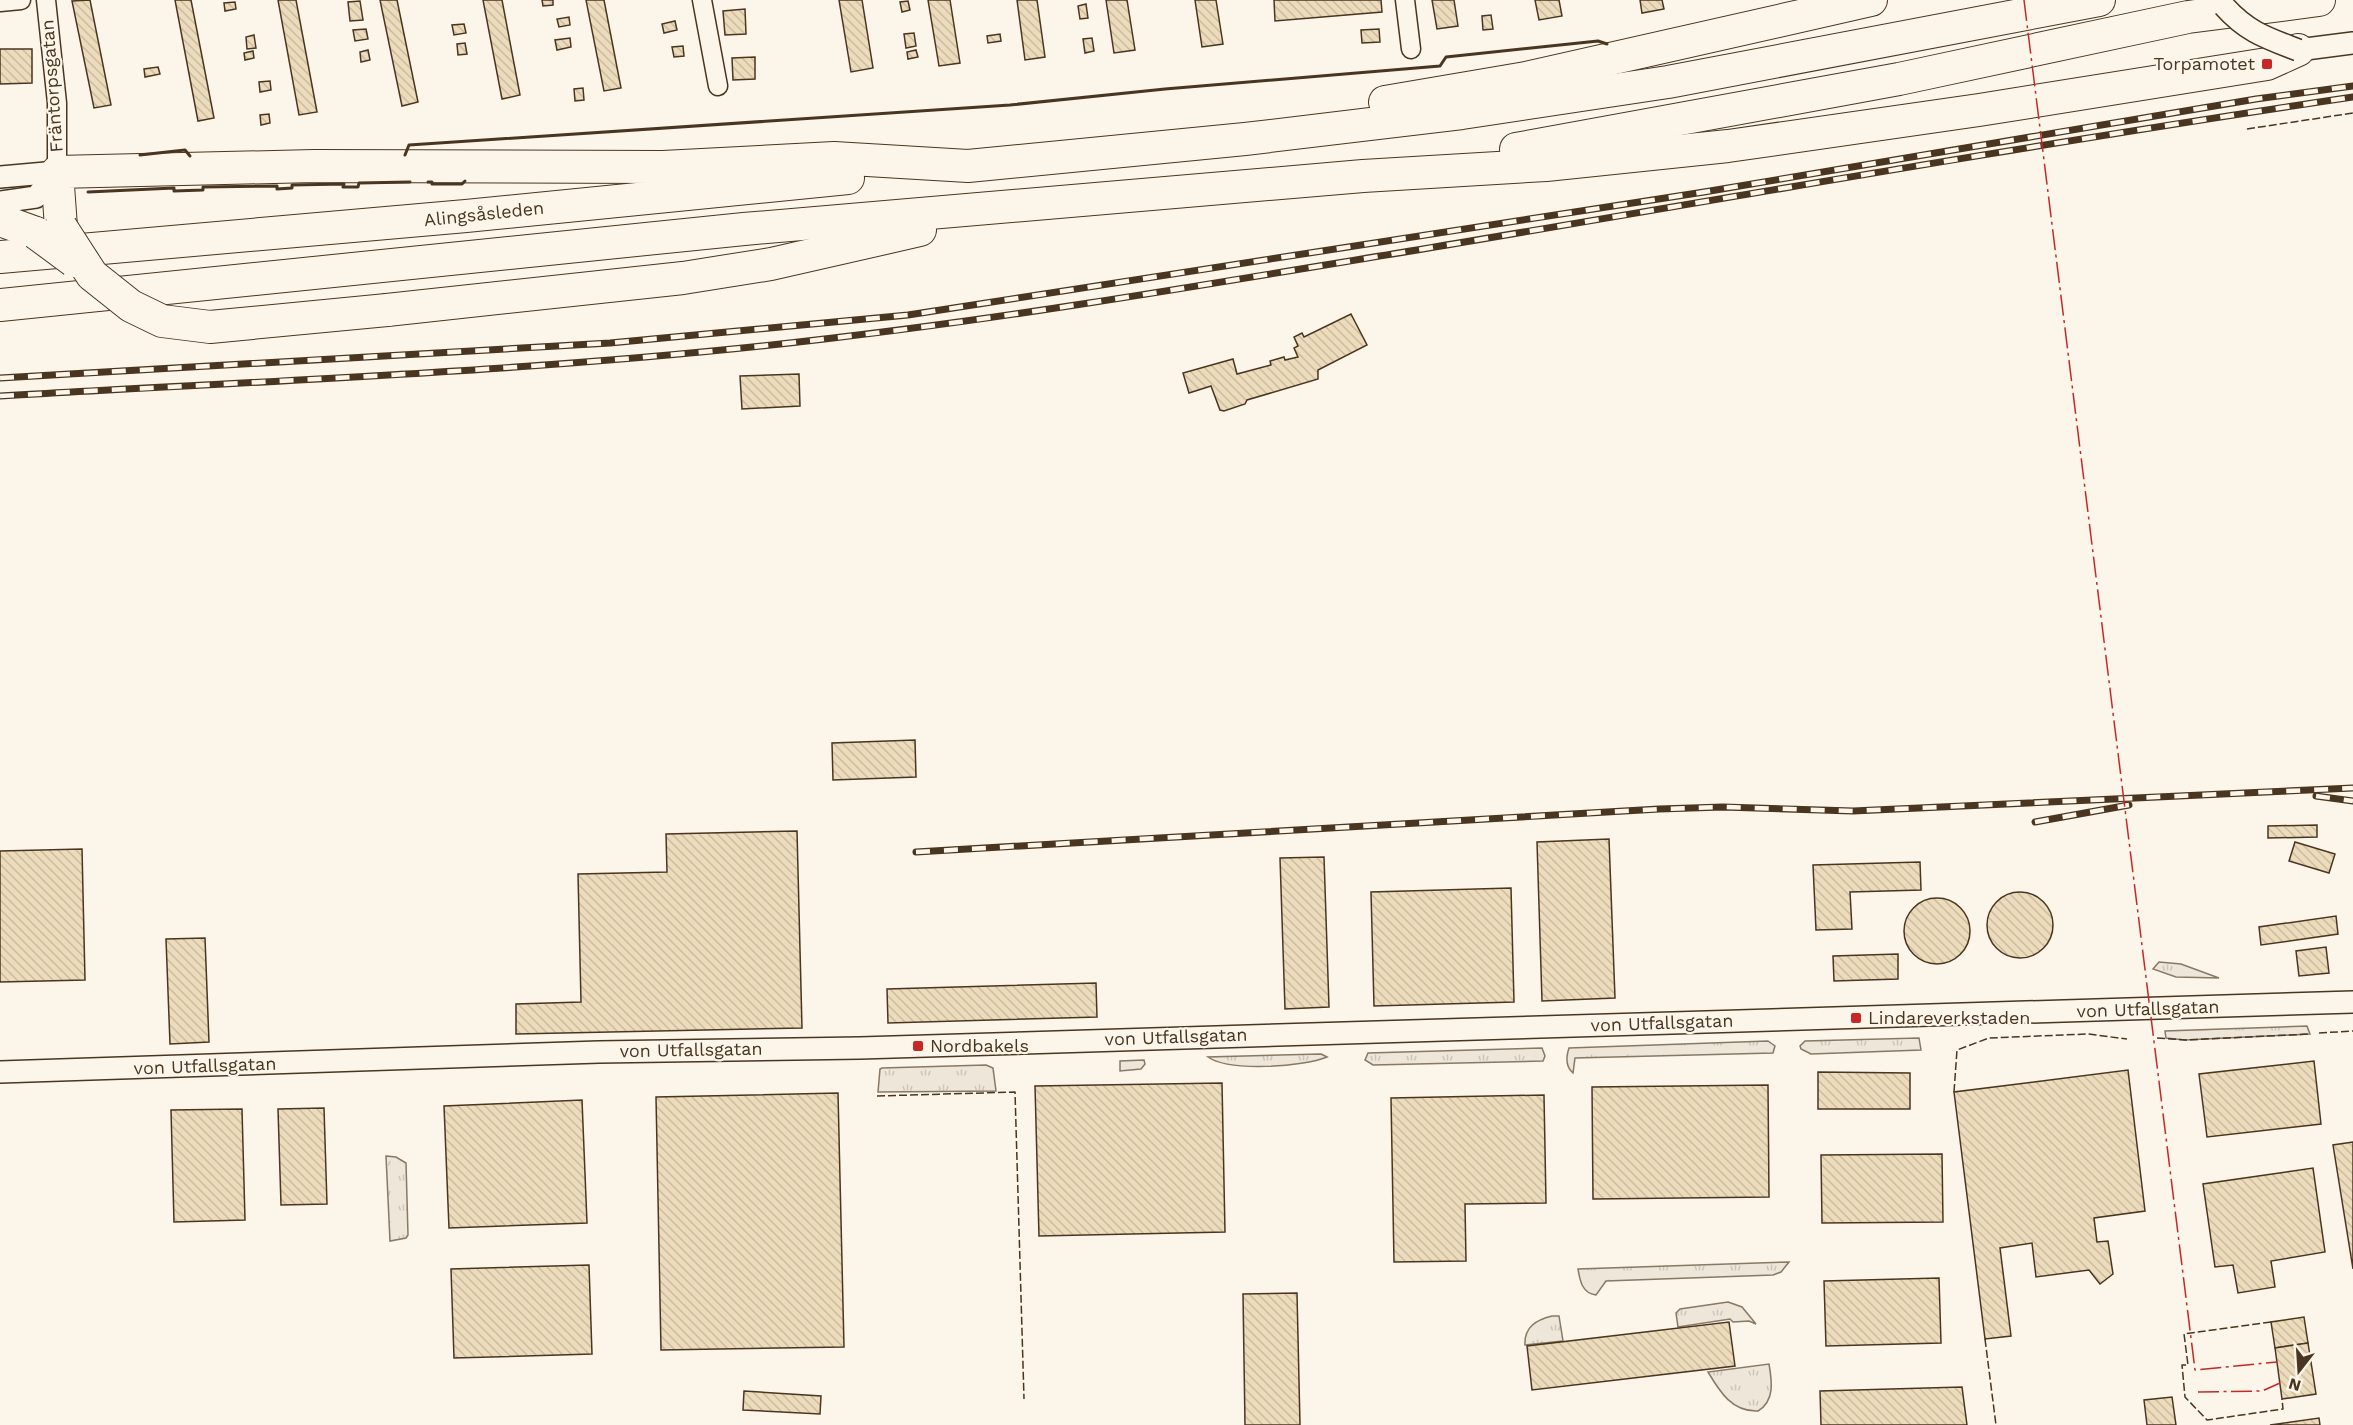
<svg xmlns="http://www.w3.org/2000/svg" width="2353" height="1425" font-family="'Work Sans',sans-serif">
<defs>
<pattern id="grass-tufts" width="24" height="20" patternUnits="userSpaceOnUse" patternTransform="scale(1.5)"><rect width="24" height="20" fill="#ede6d9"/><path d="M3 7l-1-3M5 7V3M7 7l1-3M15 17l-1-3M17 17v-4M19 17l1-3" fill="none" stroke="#cdc6ba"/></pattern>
<pattern id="building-back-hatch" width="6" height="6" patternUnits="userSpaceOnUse" patternTransform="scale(1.5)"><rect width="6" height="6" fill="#ecdcbc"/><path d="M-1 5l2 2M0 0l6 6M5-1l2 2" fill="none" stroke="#ccbda1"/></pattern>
</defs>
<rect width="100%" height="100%" fill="#fbf6e9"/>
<!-- grass -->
<g fill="url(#grass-tufts)" stroke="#887966" stroke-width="1.5">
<path d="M2159 962 2181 964 2219 978 2176 977 2153 969Z"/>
<path d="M2307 1026 2310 1034 2185 1040 2166 1038 2165 1031Z"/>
<path d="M1919 1038 1921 1050 1811 1054 1801 1049 1800 1046 1805 1041Z"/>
<path d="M1768 1041 1775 1046 1773 1053 1575 1058 1573 1073C1566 1067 1566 1057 1569 1048Z"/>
<path d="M1542 1048 1545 1056 1543 1061 1373 1065 1365 1060 1368 1053Z"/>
<path d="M1321 1054 1327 1057C1303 1067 1229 1072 1208 1057Z"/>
<path d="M1144 1060 1145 1064 1141 1069 1120 1071V1061Z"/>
<path d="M986 1065 993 1068 996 1091 878 1092 880 1069 882 1068Z"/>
<path d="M386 1156 396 1157 406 1163 408 1235 406 1238 390 1241Z"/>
<path d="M1789 1262 1781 1272 1773 1275 1606 1281 1596 1295C1582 1293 1580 1281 1578 1269Z"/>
<path d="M1728 1302 1742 1307 1756 1324 1749 1321 1733 1322 1730 1319 1678 1327 1676 1313 1680 1309Z"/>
<path d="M1552 1316H1559L1563 1341 1525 1345C1524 1327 1536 1320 1552 1316Z"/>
<path d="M1769 1364C1772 1381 1775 1401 1758 1411 1732 1412 1720 1392 1708 1372Z"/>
</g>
<!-- building -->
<g fill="url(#building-back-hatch)" stroke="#4a3520" stroke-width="1.5">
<path d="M90 0 111 105 94 108 72 1Z"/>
<path d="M175 0H191L214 118 198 121Z"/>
<path d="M278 0H296L317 112 299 115Z"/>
<path d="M380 0H397L418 102 402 106Z"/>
<path d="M483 0H502L520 95 502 99Z"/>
<path d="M542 0H553V5L543 6Z"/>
<path d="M586 0H604L621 88 604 91Z"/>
<path d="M839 0H862L873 68 851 72Z"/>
<path d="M928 0H950L960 63 939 66Z"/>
<path d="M1017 0H1037L1045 57 1025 60Z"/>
<path d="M1106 0H1127L1135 50 1114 53Z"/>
<path d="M1195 0H1216L1223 44 1202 47Z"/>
<path d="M1274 0H1381L1382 12 1275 21Z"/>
<path d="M1432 0H1454L1458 26 1437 29Z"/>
<path d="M1535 0H1559L1562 16 1539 20Z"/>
<path d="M1640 0H1662L1664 9 1642 13Z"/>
<path d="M360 1 363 20 350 21 348 2Z"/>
<path d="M908 1 910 10 902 12 900 2Z"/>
<path d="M235 2 236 9 225 11 224 3Z"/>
<path d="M1086 4 1088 18 1080 19 1078 6Z"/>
<path d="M745 9 746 34 725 35 723 11Z"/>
<path d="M1491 15 1493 29 1483 30 1482 16Z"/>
<path d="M569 17 570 25 559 27 557 19Z"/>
<path d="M675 21 677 30 664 33 662 24Z"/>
<path d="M464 24 466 33 454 35 452 25Z"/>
<path d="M366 29 368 39 355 41 353 30Z"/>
<path d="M1379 29 1380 42 1362 43 1361 30Z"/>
<path d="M914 33 916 46 906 48 904 34Z"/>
<path d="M1000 34 1001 41 988 43 987 36Z"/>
<path d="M254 35 256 48 247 49 246 37Z"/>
<path d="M570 38 571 47 557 50 555 40Z"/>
<path d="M1092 38 1094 51 1085 53 1083 39Z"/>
<path d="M465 43 467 54 458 55 457 44Z"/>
<path d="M683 46 684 56 674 57 672 47Z"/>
<path d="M0 49H32V83L0 84Z"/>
<path d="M368 50 370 60 361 62 360 52Z"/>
<path d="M916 50 918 57 908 59 907 52Z"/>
<path d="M253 51 254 58 245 60 244 53Z"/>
<path d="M755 57V79L733 80 732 58Z"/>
<path d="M158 67 160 74 145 77 144 69Z"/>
<path d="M270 81 271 90 260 92 259 82Z"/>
<path d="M583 88 584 100 575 101 574 89Z"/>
<path d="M269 114 270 123 261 125 260 115Z"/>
<path d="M1351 314 1367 345 1318 370V379L1247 400 1245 404 1224 411 1220 410 1211 386 1189 393 1183 373 1233 359 1237 374 1271 365 1270 361 1284 357 1285 360 1298 357 1294 348 1298 346 1294 337 1302 333 1304 337Z"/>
<path d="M799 374 800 406 742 409 740 376Z"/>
<path d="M915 740 916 777 833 780 832 743Z"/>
<path d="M2317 825V837L2268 838V826Z"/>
<path d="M797 831 802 1028 516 1034V1004L581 1002 578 874 667 872 666 834Z"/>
<path d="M1609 839 1615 998 1542 1001 1537 842Z"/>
<path d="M2295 842 2335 854 2329 873 2289 861Z"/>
<path d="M82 849 85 980 0 982V851Z"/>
<path d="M1324 857 1329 1007 1285 1009 1280 858Z"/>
<path d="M1920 862 1921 890 1850 892 1852 929 1816 930 1813 865Z"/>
<path d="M1511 888 1514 1002 1374 1006 1371 892Z"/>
<circle cx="2020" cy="925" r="33"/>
<circle cx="1937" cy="931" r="33"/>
<path d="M2336 916 2338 934 2261 945 2259 927Z"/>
<path d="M205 938 209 1042 170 1044 166 939Z"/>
<path d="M2326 947 2329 973 2299 976 2296 951Z"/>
<path d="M1898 954V979L1834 981 1833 956Z"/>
<path d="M1096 983 1097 1017 888 1023 887 989Z"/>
<path d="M2314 1061 2321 1124 2207 1137 2199 1074Z"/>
<path d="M2128 1070 2145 1211 2094 1218 2097 1242 2108 1241 2113 1274 2100 1284 2089 1270 2036 1277 2032 1243 2000 1248 2011 1336 1985 1339 1954 1092Z"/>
<path d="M1818 1072 1910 1073V1109H1818Z"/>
<path d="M1222 1083 1225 1232 1039 1236 1035 1086Z"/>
<path d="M1768 1085 1769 1197 1593 1199 1592 1087Z"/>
<path d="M838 1093 844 1347 661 1350 656 1097Z"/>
<path d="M1544 1095 1546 1203 1465 1204 1466 1261 1394 1262 1391 1098Z"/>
<path d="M582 1100 587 1223 449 1228 444 1106Z"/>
<path d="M324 1108 327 1204 281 1205 278 1109Z"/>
<path d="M242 1109 245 1220 174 1222 171 1110Z"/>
<path d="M2353 1142V1269L2333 1145Z"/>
<path d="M1942 1154 1943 1222 1822 1223 1821 1155Z"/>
<path d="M2313 1168 2325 1252 2271 1261 2275 1287 2238 1293 2233 1265 2215 1267 2203 1184Z"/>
<path d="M589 1265 592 1354 454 1358 451 1269Z"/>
<path d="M1939 1278 1941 1343 1826 1346 1824 1281Z"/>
<path d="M1297 1293 1300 1425H1245L1243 1294Z"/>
<path d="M2304 1317 2308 1343 2275 1348 2271 1322Z"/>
<path d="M1729 1322 1735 1366 1532 1390 1527 1346Z"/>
<path d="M2308 1343 2316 1394 2282 1399 2275 1348Z"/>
<path d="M1962 1387 1967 1425H1821L1820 1391Z"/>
<path d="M744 1391 821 1396 820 1414 743 1410Z"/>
<path d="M2172 1397 2176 1425H2147L2144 1400Z"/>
<path d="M2319 1418 2320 1425H2270Z"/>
</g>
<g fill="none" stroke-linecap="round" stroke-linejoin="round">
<!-- minor casing -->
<g stroke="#4a3520" stroke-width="21">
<g id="minor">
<path d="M46 0 57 103V172"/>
<path d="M702 0 718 86"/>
<path d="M1405 0 1411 49"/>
<path d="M0 2 21 0"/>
</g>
</g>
<!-- tertiary casing -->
<g stroke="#4a3520" stroke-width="24">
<g id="tertiary">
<path d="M2298 50 2353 43"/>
<path d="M0 177 57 172"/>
<path d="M0 202 36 197 57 172"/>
<path d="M0 1072 599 1052 860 1048 2353 1002"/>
</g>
</g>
<!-- motorway casing -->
<g stroke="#4a3520" stroke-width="34">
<g id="motorway">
<path d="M1385 102 1526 78 1871 0"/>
<path d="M1516 149 1899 79 2188 17 2319 0"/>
<path d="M0 220 36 233"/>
<path d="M61 227 57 172 314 166 663 167 834 158 968 166 1245 139 1462 113 1668 82 2099 0"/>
<path d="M0 257 466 216 848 178"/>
<path d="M0 305 744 229 1363 176 1546 165 1728 146 1979 110 2267 64 2298 50"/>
<path d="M387 310 683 278 771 264 920 230"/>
</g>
</g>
<!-- minor -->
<use href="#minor" stroke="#fbf6e9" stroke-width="18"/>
<!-- tertiary -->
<use href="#tertiary" stroke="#fbf6e9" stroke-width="21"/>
<!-- motorway -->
<use href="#motorway" stroke="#fbf6e9" stroke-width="32"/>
<!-- rail casing -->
<g stroke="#4a3520" stroke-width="7">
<g id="rail">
<path d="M0 378 610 343 908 315 1704 192 2256 99 2353 86"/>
<path d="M0 396C277 380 557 371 833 338 1031 315 1226 281 1423 249 1733 197 2042 143 2353 97"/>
<path d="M2316 796 2353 801"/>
<path d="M2035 822 2129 805"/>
<path d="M916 852 1659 809 1723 807 1853 811 2353 788"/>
</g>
</g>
<!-- rail -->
<use href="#rail" stroke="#fbf6e9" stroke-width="4.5" stroke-dasharray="14" stroke-linecap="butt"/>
<!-- tertiary-bridge casing -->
<g stroke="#4a3520" stroke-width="24" stroke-linecap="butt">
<path id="tertiary-bridge" d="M2224 6C2247 32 2267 38 2298 50"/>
</g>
<!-- motorway-bridge casing -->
<g stroke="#4a3520" stroke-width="34" stroke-linecap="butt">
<g id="motorway-bridge">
<path d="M61 227 92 275 131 306 162 321 210 327 387 310"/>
<path d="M36 233 74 261"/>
</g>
</g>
<!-- tertiary-bridge -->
<use href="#tertiary-bridge" stroke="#fbf6e9" stroke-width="21"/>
<!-- motorway-bridge -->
<use href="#motorway-bridge" stroke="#fbf6e9" stroke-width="32"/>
<!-- fence -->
<g stroke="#4a3520" stroke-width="1.5" stroke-dasharray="8 3" stroke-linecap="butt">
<path d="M2247 129 2353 113"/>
<path d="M2319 1033 2353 1031"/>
<path d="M2157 1038 2185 1040 2310 1034"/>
<path d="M1954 1092 1957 1050 1989 1038 2088 1034 2127 1039"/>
<path d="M877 1096 1015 1092 1024 1399"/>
<path d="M2271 1322 2184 1334 2188 1365H2182L2185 1397 2207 1420 2283 1409 2282 1399"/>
<path d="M1985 1339 1996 1425"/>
</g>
<!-- wall -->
<g stroke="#4a3520" stroke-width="3">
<path d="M140 155 185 150 190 156"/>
<path d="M405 155 409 145 1010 105 1165 89 1440 66 1446 57 1598 41 1607 44"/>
<path d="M428 182H432V184H462L465 181"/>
<path d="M88 192 174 188V191L203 190V187L277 186V189L292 188V185L344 184 343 187H358L359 183 410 182"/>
</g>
<!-- power -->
<g stroke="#c62828" stroke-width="1.5" stroke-dasharray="21 4.5 3 4.5" stroke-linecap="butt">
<path d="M2024 0 2195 1370 2277 1362"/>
<path d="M2198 1392 2262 1391 2280 1383"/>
</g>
</g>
<!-- markers -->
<g fill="#c62828" stroke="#fbf6e9" stroke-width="2">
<rect x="2261" y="58" width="12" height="12" rx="3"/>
<rect x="1850" y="1012" width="12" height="12" rx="3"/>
<rect x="912" y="1040" width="12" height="12" rx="3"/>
</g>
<g text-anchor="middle" stroke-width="4.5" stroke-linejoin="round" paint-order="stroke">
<!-- poi labels -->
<g font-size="18" fill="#4a3520" stroke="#fbf6e9" text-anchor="start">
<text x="2255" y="70" text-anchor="end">Torpamotet</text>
<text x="1868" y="1024">Lindareverkstaden</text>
<text x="930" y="1052">Nordbakels</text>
</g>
<!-- street labels -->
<g font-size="18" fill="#4a3520" stroke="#fbf6e9">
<text transform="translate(52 86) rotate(-94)" y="6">Fräntorpsgatan</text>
<text transform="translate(484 214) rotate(-6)" y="6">Alingsåsleden</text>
<text transform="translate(2148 1009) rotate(-2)" y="6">von Utfallsgatan</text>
<text transform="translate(1662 1023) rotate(-2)" y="6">von Utfallsgatan</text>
<text transform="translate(1176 1037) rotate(-2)" y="6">von Utfallsgatan</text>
<text transform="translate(691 1050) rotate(-1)" y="6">von Utfallsgatan</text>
<text transform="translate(205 1066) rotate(-2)" y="6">von Utfallsgatan</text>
</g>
</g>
<!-- north arrow -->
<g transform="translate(2299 1371) rotate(197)" stroke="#fbf6e9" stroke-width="4.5" paint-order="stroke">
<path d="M0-4.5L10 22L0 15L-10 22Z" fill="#4a3520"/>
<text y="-9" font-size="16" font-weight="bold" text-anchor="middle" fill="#4a3520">N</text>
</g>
</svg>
